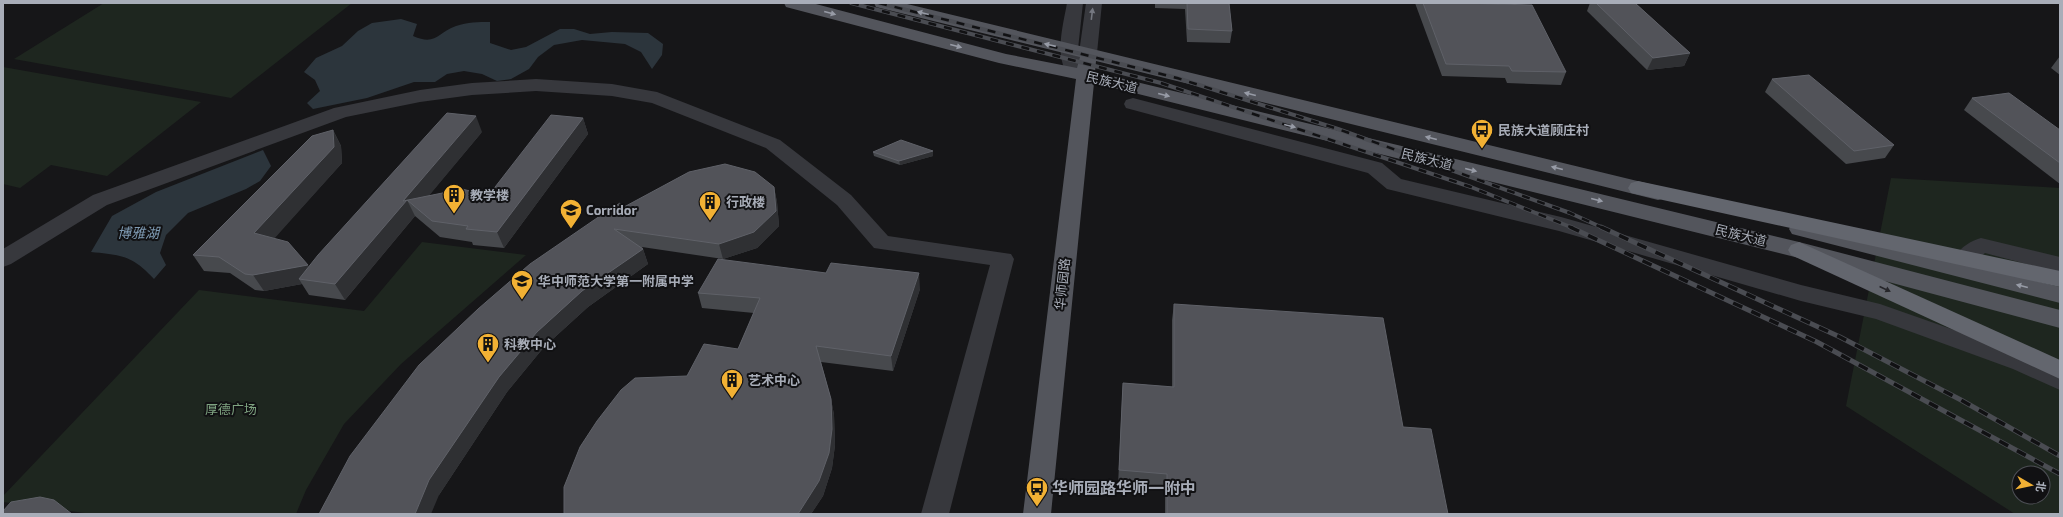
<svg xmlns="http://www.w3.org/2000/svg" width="2063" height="517" font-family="'Exo 2','Noto Sans SC',sans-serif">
<rect width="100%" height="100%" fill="#161618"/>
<!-- green -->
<g fill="#1e261f" fill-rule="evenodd">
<path d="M104 3H352L231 98 14 59Z"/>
<path d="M3 67 201 102 107 176 51 165 20 188 3 184Z"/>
<path d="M1891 178 2060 188V514H2015L1846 406ZM2019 473H2043V497H2019Z"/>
<path d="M422 242 526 255 401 364 344 424 306 490 296 514H92L3 502V496L199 290 364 311Z"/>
</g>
<!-- water -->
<g fill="#2c353c">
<path d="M401 19 417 24 413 36C436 46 437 33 456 26 468 22 478 22 490 22V43L511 50 526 47 560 29H574L590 34 612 32 648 33 663 44 662 55 652 69 641 52 625 44 582 40 554 45 538 57 529 69 511 79 497 81 482 74 464 71 447 74 435 82H414L367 98 313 109 307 103 320 91 315 80 304 72 316 58 342 46 358 31 372 23Z"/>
<path d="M263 150 271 166 260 181 246 189 188 213 166 235 160 253 166 265 154 279C133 256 122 255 91 252L112 216 156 192Z"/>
</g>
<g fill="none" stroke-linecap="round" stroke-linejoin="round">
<!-- minor -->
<g fill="#37383d" fill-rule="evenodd">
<path d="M1067 3H1083L1078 49 1084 73 1081 77 1075 78 1069 77C1054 56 1063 26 1067 3Z"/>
<path d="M1086 3H1102L1097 53 1094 57 1088 58 1082 57 1079 53Z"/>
<path d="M536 79 612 84 657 92 780 140 851 195 888 236 1011 254 1014 259 949 514H921L990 265 874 248 837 205 766 148 652 103 612 96 536 91 472 95 420 102 346 117 107 205 11 264 3 267V249L93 195 334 108 420 90 472 83Z"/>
<path d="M1133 98 1382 163 1401 179 1561 217 1801 285 1880 304 2031 357 2060 370V390L2013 369 1876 319 1801 301 1559 231 1387 189 1368 173 1126 108 1124 104 1126 100Z"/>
<path d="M1981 238 2060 257V273L1985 253C1975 261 1970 267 1957 263L1954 258C1960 248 1970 241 1981 238Z"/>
</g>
<!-- major -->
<g fill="#53555c" fill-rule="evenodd">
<path d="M784 3H812L1006 54 1077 68 1080 57 876 7 874 3H903L1658 186 1665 188 1668 193 1665 198 1658 200 1096 61 1095 72 1799 242 2060 310V328L1799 258 1094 83 1051 514H1023L1076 79 999 63 786 7Z"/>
<path d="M1800 222 2060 287V303L1792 234 1789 229 1792 224Z"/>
</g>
<!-- highway -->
<g fill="#63666e" fill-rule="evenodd">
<path d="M1638 181 2060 271V287L1631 193 1628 188 1631 183Z"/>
<path d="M1799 242 2060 360V379L1791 255 1788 250 1791 245Z"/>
</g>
<!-- rail-far1 casing -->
<g stroke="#4a4c52" stroke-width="4">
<g id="rail-far1">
<path d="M851 3 1161 83 1471 187 1573 228"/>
<path d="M879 3 1177 78 1338 129 1570 213 1603 228"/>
</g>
</g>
<!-- rail casing -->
<g stroke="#4a4c52" stroke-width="5">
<g id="rail">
<path d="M1570 227 1817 342 2060 474"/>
<path d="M1601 227 1840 337 1961 400 2060 456"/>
</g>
</g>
<!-- rail-far1 -->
<use href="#rail-far1" stroke="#111113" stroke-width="2.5" stroke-dasharray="8" stroke-linecap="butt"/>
<!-- rail -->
<use href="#rail" stroke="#111113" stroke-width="3.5" stroke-dasharray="10" stroke-linecap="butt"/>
</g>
<!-- wall -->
<g fill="#47494d">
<path d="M1155 3H1229L1232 31 1230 43 1187 42 1185 9 1155 8Z"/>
<path d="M1415 3H1461L1566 72 1561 85 1507 83 1505 78 1442 76Z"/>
<path d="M1590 3H1635L1690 53 1684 66 1647 70 1587 11Z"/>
<path d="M2060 56V75L2051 68Z"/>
<path d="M1772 79 1894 145 1885 158 1846 164 1765 92Z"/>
<path d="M1972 98 2060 130V184L1964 110Z"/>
<path d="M583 118 588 134 504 248 473 245 472 242 440 237 415 216 345 300 309 295 302 284 264 291 255 290 230 273 204 271 193 255 333 130 341 146 342 163 274 238 309 267 482 132 429 195 485 200Z"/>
<path d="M873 152 933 156 900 165 874 156Z"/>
<path d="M774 187 777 202 779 226 757 248 723 259 642 247 643 249 648 264 588 307 544 347 507 392 439 495 319 514 624 207Z"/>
<path d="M920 289 893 371 821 362 831 399 834 415 835 445 832 468 823 496 811 514H564V513L687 376 738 349 754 313 702 308 698 293Z"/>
<path d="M1174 304 1403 427 1448 514H1165V489L1118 486 1122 399 1123 383 1172 387V320Z"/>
</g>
<!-- shaded-wall -->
<g fill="#2f3033">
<path d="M1690 53 1684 66 1647 70 1653 58Z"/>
<path d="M476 116 482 132 418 209 407 200 415 216 345 300 335 284 403 201Z"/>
<path d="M583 118 588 134 504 248 497 232Z"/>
<path d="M333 130 341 146 342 163 265 249 254 233Z"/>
<path d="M933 151V156L900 165 899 161Z"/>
<path d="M774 187 777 202 779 226 757 248 723 259 719 244Z"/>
<path d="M643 249 648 264 588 307 544 347 507 392 439 495 431 514H415L429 480 499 377 537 332 582 291Z"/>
<path d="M308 265 318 281 299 279 302 284 264 291 253 275Z"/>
<path d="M919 273 920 289 893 371 891 356Z"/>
<path d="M831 399 834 415 835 445 832 468 823 496 811 514H798Z"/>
</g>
<!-- building -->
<g fill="#525359" stroke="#5f6168">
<path d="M1187 3H1229L1232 31 1188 29Z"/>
<path d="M1423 3H1461L1532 5 1566 72 1512 71 1509 66 1446 64Z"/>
<path d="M1596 3H1635L1690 53 1653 58Z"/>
<path d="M1809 75 1894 145 1854 151 1772 79Z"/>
<path d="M2009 93 2060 130V163L1972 98Z"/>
<path d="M447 113 476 116 403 201 462 189 470 191 485 200 551 115 583 118 497 232 466 229 468 226 432 221 407 200 335 284 299 279 318 255Z"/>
<path d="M333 130 334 147 254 233 288 242 308 265 253 275 245 274 219 257 193 255 312 136Z"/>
<path d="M901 140 933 151 899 161 873 152Z"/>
<path d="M725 164 755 172 774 187 776 211 754 232 719 244 614 229 643 249 582 291 537 332 499 377 429 480 415 514H319L350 456 419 365 478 309 530 264 597 218 620 203 624 207 689 172Z"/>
<path d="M718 259 826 273 831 263 919 273 891 356 816 346 831 399 832 429 829 453 819 481 798 514H568L564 513V487L580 447 597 421 621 390 635 378 687 376 704 344 738 349 760 298 698 293Z"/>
<path d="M1174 304 1383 318 1403 427 1431 429 1448 514H1167V474L1119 470 1123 383 1174 387Z"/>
<path d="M40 497 54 500 72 514H3V511L11 502Z"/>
</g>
<!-- one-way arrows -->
<defs><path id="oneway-solid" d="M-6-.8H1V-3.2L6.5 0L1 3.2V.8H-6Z"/></defs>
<g fill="#979ba6">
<use href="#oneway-solid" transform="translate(830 13) rotate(15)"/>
<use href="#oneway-solid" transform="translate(923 13) rotate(-166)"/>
<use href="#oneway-solid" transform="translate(1050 45) rotate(-167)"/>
<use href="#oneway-solid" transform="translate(956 46) rotate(15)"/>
<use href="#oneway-solid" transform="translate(1250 94) rotate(-166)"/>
<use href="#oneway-solid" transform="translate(1164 95) rotate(14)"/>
<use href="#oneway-solid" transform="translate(1290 126) rotate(14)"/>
<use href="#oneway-solid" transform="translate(1431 138) rotate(-166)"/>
<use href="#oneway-solid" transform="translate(1557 168) rotate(-166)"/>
<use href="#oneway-solid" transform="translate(1471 170) rotate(14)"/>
<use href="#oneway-solid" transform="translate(1597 200) rotate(14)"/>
<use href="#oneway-solid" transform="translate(2022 286) rotate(-166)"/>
</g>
<use fill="#757881" href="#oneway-solid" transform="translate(1092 14) rotate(-83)"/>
<use fill="#26262a" href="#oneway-solid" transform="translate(1885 289) rotate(25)"/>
<!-- icons -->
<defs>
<g id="bus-pin" transform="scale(1.15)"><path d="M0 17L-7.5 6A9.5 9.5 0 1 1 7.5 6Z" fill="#f2b134" stroke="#111113"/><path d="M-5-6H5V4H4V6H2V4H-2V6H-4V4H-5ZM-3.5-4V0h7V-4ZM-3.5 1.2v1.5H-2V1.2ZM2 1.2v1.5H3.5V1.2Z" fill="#111"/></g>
<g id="building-pin" transform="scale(1.15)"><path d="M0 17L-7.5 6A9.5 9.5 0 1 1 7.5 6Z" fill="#f2b134" stroke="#111113"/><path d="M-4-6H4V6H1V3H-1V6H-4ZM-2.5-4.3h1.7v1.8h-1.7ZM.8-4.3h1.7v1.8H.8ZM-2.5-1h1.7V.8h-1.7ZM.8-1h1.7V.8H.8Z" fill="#111"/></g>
<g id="school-pin" transform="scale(1.15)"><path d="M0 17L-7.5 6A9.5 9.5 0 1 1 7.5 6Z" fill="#f2b134" stroke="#111113"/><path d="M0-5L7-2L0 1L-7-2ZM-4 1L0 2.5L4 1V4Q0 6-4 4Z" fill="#111"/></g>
</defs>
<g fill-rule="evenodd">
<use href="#bus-pin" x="1482" y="130"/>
<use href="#building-pin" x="454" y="195"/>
<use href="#building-pin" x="710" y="202"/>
<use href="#school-pin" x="571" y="210"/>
<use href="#school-pin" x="522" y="281"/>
<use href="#building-pin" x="488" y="344"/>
<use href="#building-pin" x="732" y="380"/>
<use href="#bus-pin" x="1037" y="488"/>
</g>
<g text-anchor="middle" stroke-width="4" stroke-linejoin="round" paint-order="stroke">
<!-- street labels -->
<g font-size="13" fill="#a8adb8" stroke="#111113">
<text transform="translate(1112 82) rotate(14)" y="5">民族大道</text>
<text transform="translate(1427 159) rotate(14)" y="5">民族大道</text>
<text transform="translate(1741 235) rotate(14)" y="5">民族大道</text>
<text transform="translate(1062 284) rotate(-84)" y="5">华师园路</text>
</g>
<!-- poi labels -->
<g font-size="13" font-weight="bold" fill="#a8adb8" stroke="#111113" text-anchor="start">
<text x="1498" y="135">民族大道顾庄村</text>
<text x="470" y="200">教学楼</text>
<text x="726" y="207">行政楼</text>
<text x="586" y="215">Corridor</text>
<text x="538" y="286">华中师范大学第一附属中学</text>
<text x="504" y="349">科教中心</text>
<text x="748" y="385">艺术中心</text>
</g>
<!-- park labels -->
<g font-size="13" fill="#7fa381" stroke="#111113">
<text x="231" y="414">厚德广场</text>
</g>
<!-- water labels -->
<g font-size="14" font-style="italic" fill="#7f9bb3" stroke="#111113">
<text x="138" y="238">博雅湖</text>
</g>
<!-- near-poi labels -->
<g font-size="16" font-weight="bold" fill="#a8adb8" stroke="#111113" text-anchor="start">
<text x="1052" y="494">华师园路华师一附中</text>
</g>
</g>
<!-- border -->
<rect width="2063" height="517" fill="none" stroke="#a8adb8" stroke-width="8"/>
<!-- north arrow -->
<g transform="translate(2031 485) rotate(99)"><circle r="19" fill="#111113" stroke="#4d4f55"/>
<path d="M0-3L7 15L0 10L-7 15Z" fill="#f2b134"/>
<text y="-6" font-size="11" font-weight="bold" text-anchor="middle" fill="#a8adb8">北</text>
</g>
</svg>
